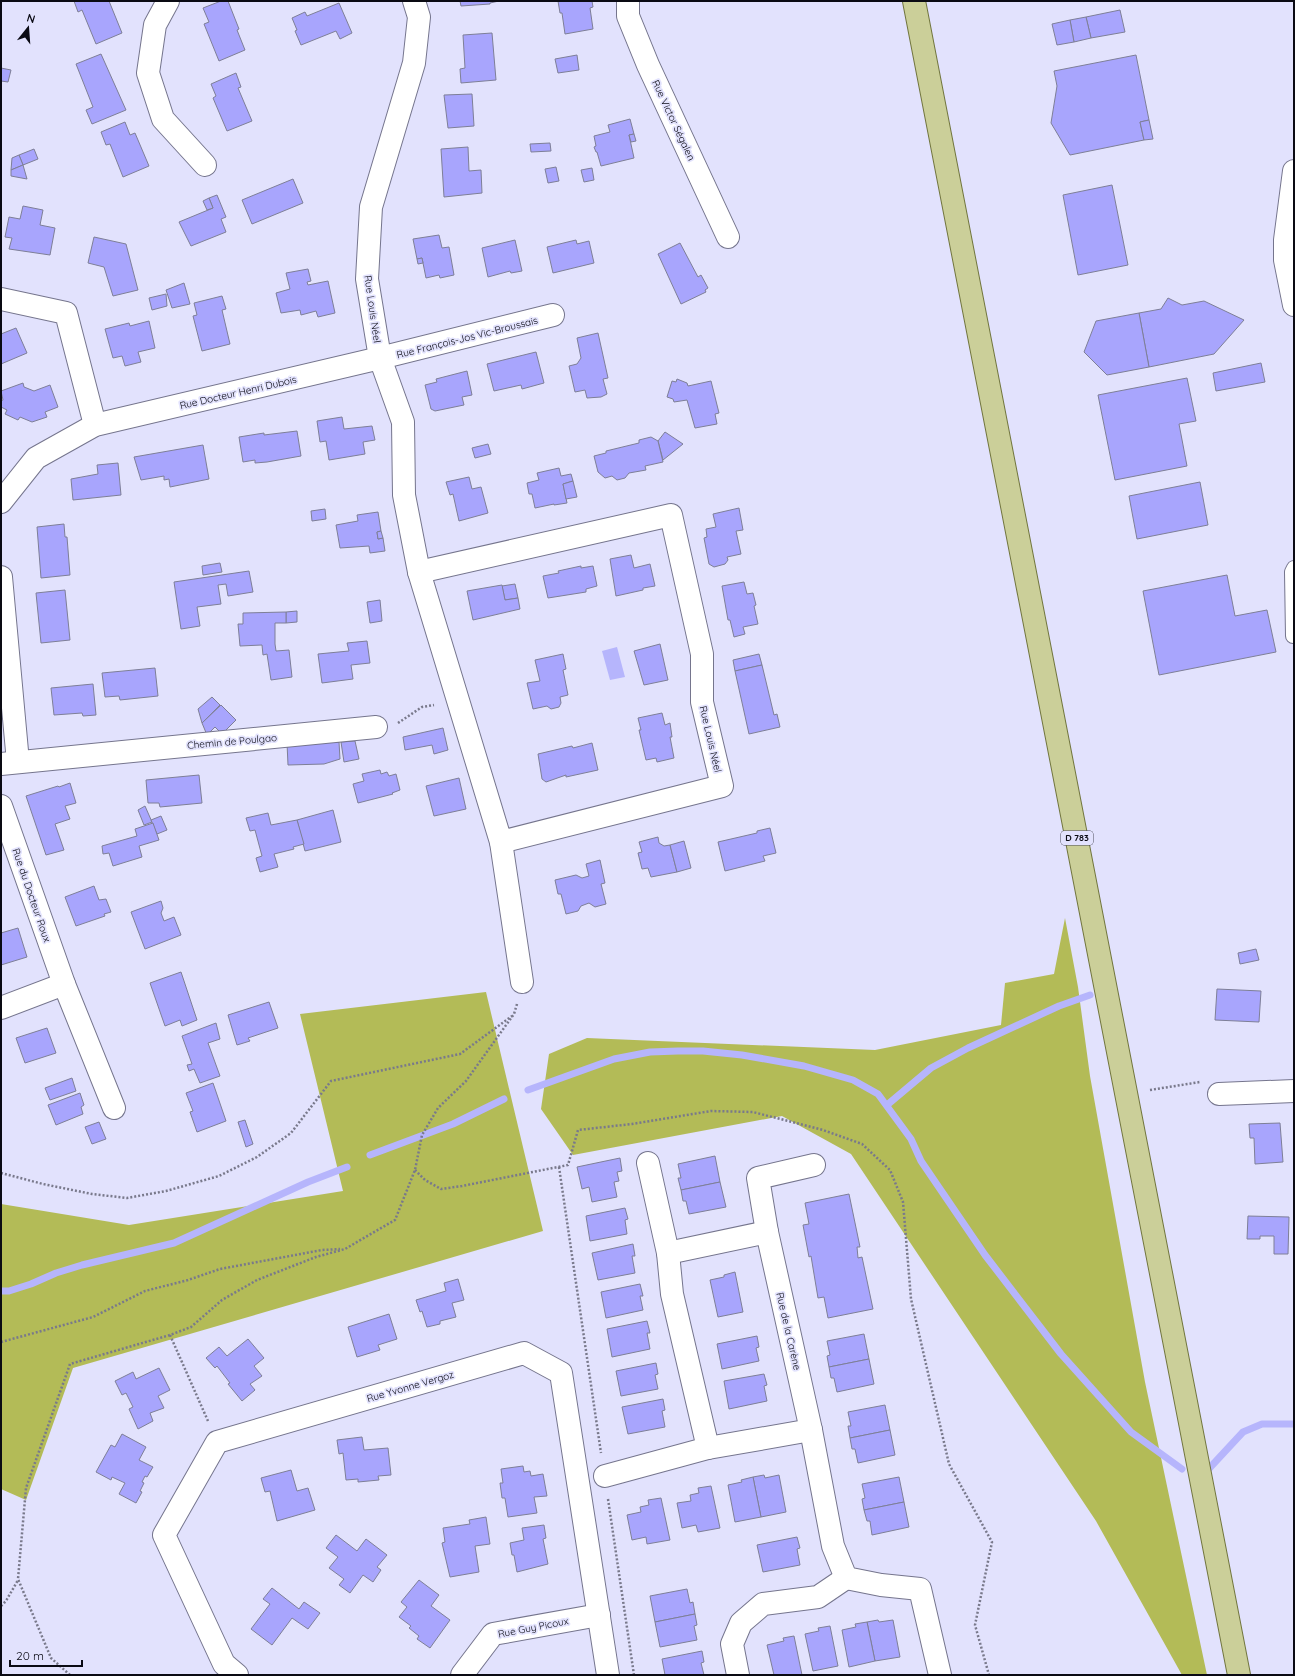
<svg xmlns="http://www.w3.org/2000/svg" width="1295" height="1676" font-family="Quicksand,sans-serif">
<rect width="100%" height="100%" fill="#e2e2fd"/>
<!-- forest -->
<g fill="#b3bb57">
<path d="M1065 918 1078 987 1090 1076 1145 1382 1207 1675H1182L1096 1521 851 1154 782 1116 573 1155 541 1109 549 1054 587 1038 875 1050 1001 1025 1005 983 1054 974Z"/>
<path d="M486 992 543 1231 73 1368 26 1500 1 1489V1204L129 1225 343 1191 300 1014Z"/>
</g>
<!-- water -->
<path fill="#b6b5fc" d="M617 647 625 677 610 680 602 651Z"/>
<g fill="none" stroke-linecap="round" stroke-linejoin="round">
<!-- stream -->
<g stroke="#b6b5fc" stroke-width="7">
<path d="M528 1090 614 1059 650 1052 678 1051H703L742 1055 804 1066 853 1080 878 1094 911 1139 921 1161 985 1255 1061 1354 1131 1432 1182 1469"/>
<path d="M887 1105 931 1068 968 1048 1059 1006 1090 995"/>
<path d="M370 1155 453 1124 504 1099"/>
<path d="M1 1291H9L31 1284 56 1273 82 1265 174 1243 308 1182 347 1167"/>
<path d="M1204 1474 1243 1432 1262 1424H1294"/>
</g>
</g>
<!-- building -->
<g fill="#a8a5fd" stroke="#7e7f97">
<path d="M74 1H109L122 33 96 44 82 10 78 12Z"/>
<path d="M221 1H228L239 29 237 30 245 50 219 61 204 24 209 22 203 8Z"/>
<path d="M460 1H499L490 3V4L461 6Z"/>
<path d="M558 1H592L593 7 590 8 593 29 565 34 562 13H560Z"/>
<path d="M339 3 352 33 340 39 336 31 301 45 295 31 297 30 292 18 305 12 307 16Z"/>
<path d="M1120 10 1125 32 1091 38 1086 17Z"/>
<path d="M1086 17 1091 38 1074 42 1070 20Z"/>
<path d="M1070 20 1074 42 1057 45 1052 24Z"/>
<path d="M492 33 496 80 461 83 460 69 465 68 463 35Z"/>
<path d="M101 54 126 110 92 124 86 110 93 107 76 64Z"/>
<path d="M577 55 579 70 558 73 555 59Z"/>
<path d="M1136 55 1149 120 1140 122 1144 140 1070 155 1051 123 1057 86 1054 71Z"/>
<path d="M1 68 11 70 8 82 1 81Z"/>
<path d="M236 73 241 87 238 88 252 121 227 131 213 98 216 96 211 84Z"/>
<path d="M472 94 474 126 448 128 444 95Z"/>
<path d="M630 119 634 134 629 135 634 158 601 166 597 152H596L594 147 596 146 594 136 610 132 608 125Z"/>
<path d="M1149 120 1153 139 1144 140 1140 122Z"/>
<path d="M125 122 130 135 135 133 149 166 123 177 110 144 106 145 101 132Z"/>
<path d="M634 134 636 141 631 142 629 135Z"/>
<path d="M550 143 551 151 531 152 530 144Z"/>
<path d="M468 147 469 171 481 170 482 193 444 197 441 149Z"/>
<path d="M34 149 38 159 23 165 19 155Z"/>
<path d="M19 155 23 165 11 170 12 158Z"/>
<path d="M23 165 27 179 11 176V170Z"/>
<path d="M556 167 559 181 548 183 545 169Z"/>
<path d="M592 168 594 180 584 182 581 170Z"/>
<path d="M293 179 303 203 252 224 242 200Z"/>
<path d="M1112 185 1128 265 1078 275 1063 195Z"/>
<path d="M217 195 226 217 221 219 226 232 191 246 179 222 213 208 209 198Z"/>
<path d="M209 198 213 208 207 210 203 201Z"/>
<path d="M23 206 43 210 40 225 55 228 50 255 9 249 12 238 5 237 9 217 20 219Z"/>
<path d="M439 235 442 248 449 247 454 275 440 278 439 275 426 278 422 258 417 259 413 239Z"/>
<path d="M94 237 126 244 138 290 113 296 104 267 88 263Z"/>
<path d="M515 240 522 271 511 273 510 271 488 277 482 248Z"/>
<path d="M576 240 577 244 589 241 594 263 553 273 547 247Z"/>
<path d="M680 243 698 277 701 275 708 288 705 290 706 292 681 304 658 254Z"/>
<path d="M422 258 423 263 418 264 417 259Z"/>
<path d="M308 269 311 281 307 282 308 285 328 281 335 313 318 317 316 311 301 315 300 310 281 313 276 293 290 289 286 273Z"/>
<path d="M184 283 190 304 172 308 166 290Z"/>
<path d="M166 294 167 306 152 310 149 298Z"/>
<path d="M222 296 226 309 222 310 230 344 202 351 193 316 197 315 194 303Z"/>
<path d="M1168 298 1182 305 1204 301 1244 320 1214 354 1149 367 1139 313 1161 309Z"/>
<path d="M1139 313 1149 367 1107 375 1084 352 1096 321Z"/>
<path d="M149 321 155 348 138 352 141 362 125 366 122 356 113 358 105 329 129 323 130 326Z"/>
<path d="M16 328 27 353 1 364V334Z"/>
<path d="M598 333 608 378 603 379 607 394 601 397 587 398 585 390 575 392 569 366 577 364 581 358 577 338Z"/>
<path d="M536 352 544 383 522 389 521 385 494 391 487 364Z"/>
<path d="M1261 363 1265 382 1216 391 1213 373Z"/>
<path d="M467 371 472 395 462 397 464 405 435 411 431 409 425 385 437 382 436 379Z"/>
<path d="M1187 378 1196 421 1179 424 1187 466 1115 480 1098 395Z"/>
<path d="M677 379 687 383 688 386 711 381 719 413 715 414 717 424 695 428 687 400 674 402 673 399 667 397 672 381 676 382Z"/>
<path d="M23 383 24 387 34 391 50 385 58 407 45 412 47 417 32 422 20 417 18 420 5 414 7 410 1 407V401L3 400 1 391Z"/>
<path d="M342 417 344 429 372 426 375 440 363 442 365 454 329 460 326 441 320 442 317 421Z"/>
<path d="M297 431 301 456 267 462 255 463V460L243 462 239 437 264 433V435Z"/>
<path d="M665 432 683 444 663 460 658 441Z"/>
<path d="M651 437 658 441 663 462 645 466 646 470 629 473 625 478 617 480 612 476 605 478 598 472 594 456 606 453V451L639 443V440Z"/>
<path d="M488 444 491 454 475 458 472 448Z"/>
<path d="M203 445 209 479 170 487 169 479 164 480V476L141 480 134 457Z"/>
<path d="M118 463 121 495 73 500 71 479 98 474 97 465Z"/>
<path d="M559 468 561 476 571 474 573 481 563 484 567 503 554 505V504L535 508 532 494H529L527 483 539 480 537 473Z"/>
<path d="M469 477 472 489 481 487 488 513 459 521 453 494 450 495 446 482Z"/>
<path d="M573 481 577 497 566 499 563 484Z"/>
<path d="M1200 482 1208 525 1137 539 1129 496Z"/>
<path d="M739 508 743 530 736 531 741 554 727 557 728 560 725 564 714 567 709 564 704 538 707 537 706 529 716 527 713 514Z"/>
<path d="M325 509 326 519 312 521 311 511Z"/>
<path d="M378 512 381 531 377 532 378 539 383 538 385 551 370 553 369 546 340 548 336 525 358 521 357 515Z"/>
<path d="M64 524 65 537H67L70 575 41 578 37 527Z"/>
<path d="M381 531 383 538 378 539 377 532Z"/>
<path d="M631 555 634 568 650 564 655 586 643 588V590L616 596 610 559Z"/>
<path d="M220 563 222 572 203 575 202 566Z"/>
<path d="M581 566V568L593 566 597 586 586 589V592L548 598 543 576 559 573 558 571Z"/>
<path d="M249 571 253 592 228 596 226 584 218 585 221 604 197 607 200 626 181 629 174 582Z"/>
<path d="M1227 575 1235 616 1267 610 1276 652 1159 675 1143 591Z"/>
<path d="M744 582 747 594 753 593 756 605 754 606 758 624 743 627 745 634 734 637 730 620H728L722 586Z"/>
<path d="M515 584 518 598 505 600 502 586Z"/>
<path d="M502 585 505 600 518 598 520 609 473 620 467 591Z"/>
<path d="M65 590 70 640 41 643 36 593Z"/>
<path d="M380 600 382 621 370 623 367 602Z"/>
<path d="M297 611V622L286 623V612Z"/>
<path d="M286 612V623H275V644L276 651 289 650 292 677 271 680 267 654 263 655 262 645 240 646 238 624H243V613Z"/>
<path d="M367 641 370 663 351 665 353 679 322 683 318 654 349 651 347 643Z"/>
<path d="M660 644 668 680 644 685 634 651Z"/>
<path d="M563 654 566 669 563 670 568 695 560 697 561 703 559 707 551 709 547 706 533 709 527 683 540 681 535 660Z"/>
<path d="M759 654 762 665 735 671 733 660Z"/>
<path d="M762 665 774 715 777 714 780 727 749 734 735 671Z"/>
<path d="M155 668 158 696 120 700 119 696 105 697 102 673Z"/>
<path d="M93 684 96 715 83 716 82 713 54 715 51 688Z"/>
<path d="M212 697 220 705 202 723 198 709Z"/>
<path d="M221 705 236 720 222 734 215 727 207 735 202 723Z"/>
<path d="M662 713 665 725 670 723 672 737H670L674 758 657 762 656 758 646 760 639 730H641L638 718Z"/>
<path d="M443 728 448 750 434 754 432 745 405 750 403 737Z"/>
<path d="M355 741 359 759 344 762 341 742Z"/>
<path d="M339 742 340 759 324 764 288 765 287 743Z"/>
<path d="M592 743 598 770 566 777V775L546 782 542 779 538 754 572 746 573 748Z"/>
<path d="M380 770 381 774 387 772 389 776 396 774 400 790 392 793 393 794 358 803 353 784 364 781 362 774Z"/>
<path d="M199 775 202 803 160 807 159 803H148L146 780Z"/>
<path d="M459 778 466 809 434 816 426 786Z"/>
<path d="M70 783 76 803 65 806 70 819 55 824 64 850 46 855 26 796 58 786 59 787Z"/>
<path d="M145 806 152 822 144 825 138 810Z"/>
<path d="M333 810 341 842 305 851 297 820Z"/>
<path d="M268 813 271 825 297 820 304 844 293 847 294 849 274 854 278 867 260 872 256 858 262 856 255 830 250 831 246 818Z"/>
<path d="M161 816 167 830 157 834 151 820Z"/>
<path d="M153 823 159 840 139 846 142 857 113 866 109 853 103 854 102 846 137 836 135 829Z"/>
<path d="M770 828 776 853 763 856 765 861 725 871 718 842 757 833V831Z"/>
<path d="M658 837 659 843 664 846 670 845 677 872 651 877 648 868 642 869 638 853 642 852 639 842Z"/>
<path d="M684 841 691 868 677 872 670 845Z"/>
<path d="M600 860 605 883 601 884 606 904 595 907 589 903 581 906 578 911 566 914 561 894H558L555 880 576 875 582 878 589 876 586 864Z"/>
<path d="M94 886 99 900 106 899 111 912 104 914 105 916 76 926 65 897Z"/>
<path d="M161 901 163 908 161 913 164 921 174 917 181 935 145 949 131 912Z"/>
<path d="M18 928 27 957 1 965V933Z"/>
<path d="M1256 949 1259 960 1240 964 1238 953Z"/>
<path d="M181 972 197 1020 182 1026 180 1020 165 1026 150 983Z"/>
<path d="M1217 989 1261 991 1259 1022 1215 1020Z"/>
<path d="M269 1002 278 1028 248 1038 250 1041 237 1045 228 1015Z"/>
<path d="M216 1023 220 1039 208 1043 220 1076 200 1083 194 1069 189 1071 187 1065 192 1064 182 1036Z"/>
<path d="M47 1028 56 1053 25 1063 16 1038Z"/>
<path d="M72 1078 76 1091 50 1100 45 1088Z"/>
<path d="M213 1083 226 1121 197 1132 190 1112 193 1111 186 1093Z"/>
<path d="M80 1093 84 1105 81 1107 83 1114 56 1125 48 1105Z"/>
<path d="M245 1120 253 1144 246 1147 238 1122Z"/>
<path d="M99 1122 106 1139 92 1144 85 1127Z"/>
<path d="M1280 1123 1283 1162 1255 1164 1254 1138H1250L1249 1124Z"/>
<path d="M715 1156 720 1182 681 1190 678 1178H681L678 1164Z"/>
<path d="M620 1158 622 1171 617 1172 619 1181 614 1182 617 1197 592 1202 589 1187 582 1189 577 1167Z"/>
<path d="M720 1182 726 1207 689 1214 686 1201H683L681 1190Z"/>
<path d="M849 1194 860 1247H857L858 1258 862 1257 873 1309 828 1318 824 1297 818 1298 811 1256 809 1257 803 1225 809 1224 805 1203Z"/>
<path d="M625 1208 628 1219 625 1220 627 1234 590 1241 586 1216Z"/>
<path d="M1248 1216 1289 1217 1288 1254H1274V1236H1260V1239H1247Z"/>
<path d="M633 1244 635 1256H632L635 1273 598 1280 592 1253Z"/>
<path d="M735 1272 743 1312 718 1317 710 1280 724 1277V1275Z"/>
<path d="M458 1279 464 1300 452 1303 456 1317 440 1321V1324L427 1327 422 1311 420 1312 416 1300 446 1291 444 1283Z"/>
<path d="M640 1284 643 1296H640L643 1310 606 1318 601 1292Z"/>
<path d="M389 1314 397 1339 378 1345 380 1350 357 1357 348 1327Z"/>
<path d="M647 1321 650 1333H647L650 1349 612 1357 607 1329Z"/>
<path d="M864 1334 869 1359 829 1367 827 1356 830 1355 827 1341Z"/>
<path d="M757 1336 759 1347 756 1348 759 1361 722 1369 717 1344Z"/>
<path d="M248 1339 264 1358 254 1366 262 1376 250 1384 255 1390 242 1401 228 1384 230 1383 217 1366 215 1368 206 1358 219 1347 227 1356Z"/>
<path d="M869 1359 874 1384 837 1392 834 1378H831L829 1367Z"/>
<path d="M656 1363 658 1374 655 1375 658 1389 621 1396 616 1371Z"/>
<path d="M159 1368 170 1390 158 1396 164 1408 150 1413 153 1421 138 1429 129 1409 133 1407 126 1393 122 1395 115 1381 133 1372 136 1379Z"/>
<path d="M764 1374 767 1385 764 1386 767 1401 729 1409 724 1381Z"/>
<path d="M663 1399 665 1410 662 1411 665 1427 628 1434 622 1407Z"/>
<path d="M885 1405 890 1430 850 1438 848 1426H851L848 1412Z"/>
<path d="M890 1430 895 1455 858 1463 855 1449H852L850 1438Z"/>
<path d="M122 1434 146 1447 139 1460 153 1467 147 1477 145 1476 142 1482 144 1483 140 1491 142 1492 136 1503 119 1494 125 1483 112 1477 111 1480 96 1472 111 1445 115 1447Z"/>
<path d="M362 1437 364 1450 388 1448 391 1475 378 1476 379 1480 358 1482V1479L346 1480 343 1453 339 1454 337 1440Z"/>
<path d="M523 1466 524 1472 530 1471 531 1476 543 1474 547 1496 534 1497 537 1513 508 1517 505 1498H502L500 1483H503L501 1469Z"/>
<path d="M291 1470 297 1491 308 1488 315 1510 277 1521 270 1491 265 1492 261 1478Z"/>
<path d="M764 1475 765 1478 779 1475 786 1512 761 1517 753 1477Z"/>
<path d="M753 1477 761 1517 735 1522 728 1485 742 1482 741 1480Z"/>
<path d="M899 1477 904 1502 864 1510 862 1499 865 1498 862 1484Z"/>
<path d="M711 1486 720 1528 698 1532 696 1525 682 1528 677 1503 691 1501 690 1495 699 1493 698 1488Z"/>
<path d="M661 1498 670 1540 647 1544 646 1537 632 1540 627 1515 641 1512 640 1507 649 1505 648 1500Z"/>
<path d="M904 1502 909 1527 872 1535 870 1521H867L864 1510Z"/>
<path d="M486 1517 490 1544 475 1546 479 1572 450 1577 442 1543 445 1542 443 1528 470 1524 469 1520Z"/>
<path d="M544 1525 546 1538 543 1539 548 1564 517 1572 514 1555H512L510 1543 524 1540 522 1528Z"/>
<path d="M336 1535 357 1551 366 1539 387 1555 377 1567 381 1570 373 1582 363 1575 350 1593 339 1585 344 1579 329 1568 338 1557 326 1548Z"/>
<path d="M797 1537 800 1548 797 1549 800 1565 763 1572 757 1545Z"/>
<path d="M419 1580 439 1595 431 1606 450 1620 430 1648 417 1639 419 1636 409 1628 411 1626 399 1617 407 1607 401 1602Z"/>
<path d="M272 1588 299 1609 304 1602 320 1613 308 1629 292 1618 272 1645 251 1629 270 1604 263 1599Z"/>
<path d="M687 1589 690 1603 693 1602 695 1614 655 1622 650 1596Z"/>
<path d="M695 1614 697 1625 694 1626 697 1640 660 1647 655 1622Z"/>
<path d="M878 1620 879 1622 893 1620 900 1657 875 1661 867 1622Z"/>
<path d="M867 1622 875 1661 849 1667 842 1630 856 1627 855 1624Z"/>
<path d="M830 1626 838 1666 813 1671 805 1634 819 1631 818 1628Z"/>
<path d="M794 1636 802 1675H774L767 1645 784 1641 783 1638Z"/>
<path d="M702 1651 704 1662 701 1663 704 1675H665L662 1659Z"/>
</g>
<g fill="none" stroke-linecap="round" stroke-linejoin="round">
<!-- service casing -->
<g stroke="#75758d" stroke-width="16">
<path id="service" d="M1293 636 1292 572 1294 568"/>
</g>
<!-- minor casing -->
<g stroke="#75758d" stroke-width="24">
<g id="minor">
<path d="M168 1 155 25 148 73 163 119 205 165"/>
<path d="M414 1 419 17 414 63 371 207 367 279 380 358 403 422 404 495 419 572 501 842 522 982"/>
<path d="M628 1V16L648 65 728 237"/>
<path d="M1294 171 1285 240V260L1294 305"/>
<path d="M1 299 66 313 95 425"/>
<path d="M1 502 36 458 95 425 380 358 553 315"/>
<path d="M419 572 671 515 702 654V702L722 786 501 842"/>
<path d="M1 577 18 762"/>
<path d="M1 764 376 727"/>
<path d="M1 806 64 984 114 1108"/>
<path d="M1 1008 64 984"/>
<path d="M1219 1094 1294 1091"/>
<path d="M648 1163 668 1253 672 1294 708 1448"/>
<path d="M814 1165 758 1178 767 1232 811 1430 833 1546 846 1578 881 1585 920 1589 940 1675"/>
<path d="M668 1253 767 1232"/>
<path d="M605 1476 708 1448 811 1430"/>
<path d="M237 1675 224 1664 164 1535 217 1442 524 1353 561 1373 608 1675"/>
<path d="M462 1675 493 1634 599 1615"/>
<path d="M738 1675 732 1644 741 1623 763 1604 818 1597 846 1578"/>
</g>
</g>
<!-- primary casing -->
<g stroke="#71753e" stroke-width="24">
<path id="primary" d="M914 1 1239 1675"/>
</g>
<!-- path -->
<g stroke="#79798b" stroke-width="2.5" stroke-dasharray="2 2" stroke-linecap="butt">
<path d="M398 723 422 707 434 705"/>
<path d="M1150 1090 1200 1082"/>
<path d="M559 1167 601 1453"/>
<path d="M415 1170 425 1180 441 1189 462 1186 568 1165 578 1130 632 1124 711 1111 753 1112 823 1130 862 1144 890 1170 903 1202 911 1299 949 1464 992 1542 975 1625 989 1675"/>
<path d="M1 1173 43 1184 92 1194 127 1198 166 1191 219 1176 257 1157 291 1133 331 1081 460 1054 512 1016"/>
<path d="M170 1335 208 1421"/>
<path d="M1 1342 93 1317 145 1291 188 1280 220 1269 322 1250 340 1249"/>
<path d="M608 1499 634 1675"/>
<path d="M1 1606 6 1601 18 1580"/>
<path d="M70 1675 51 1658 18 1579 26 1488 70 1364 170 1335 191 1327 222 1300 257 1280 316 1257 345 1249 395 1220 415 1170 422 1135 438 1108 466 1081 514 1014 517 1004"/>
</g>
<!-- service -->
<use href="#service" stroke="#fff" stroke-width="14"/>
<!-- minor -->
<use href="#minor" stroke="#fff" stroke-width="22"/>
<!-- primary -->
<use href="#primary" stroke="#cbcf99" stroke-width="22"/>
</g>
<g text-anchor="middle" stroke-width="3.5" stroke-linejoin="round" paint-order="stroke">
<!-- shield labels -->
<rect fill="#e2e2fd" stroke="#4b4b59" stroke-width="1" x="1061" y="831" width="32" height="14" rx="3"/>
<g font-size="9" font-weight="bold" fill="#0a0a13">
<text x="1077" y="841">D 783</text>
</g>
<!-- street labels -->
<g font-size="10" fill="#0a0a13" stroke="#e2e2fd">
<text transform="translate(674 120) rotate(65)" y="4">Rue Victor Ségalen</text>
<text transform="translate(373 309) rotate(82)" y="4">Rue Louis Néel</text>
<text transform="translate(467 337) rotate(-14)" y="4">Rue François-Jos Vic-Broussais</text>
<text transform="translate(238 392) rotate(-13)" y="4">Rue Docteur Henri Dubois</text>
<text transform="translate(711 739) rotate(77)" y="4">Rue Louis Néel</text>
<text transform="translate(232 741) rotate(-5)" y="4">Chemin de Poulgao</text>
<text transform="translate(32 895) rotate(71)" y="4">Rue du Docteur Roux</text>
<text transform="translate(789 1331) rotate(77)" y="4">Rue de la Carène</text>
<text transform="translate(410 1386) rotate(-16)" y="4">Rue Yvonne Vergoz</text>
<text transform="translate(533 1627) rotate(-11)" y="4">Rue Guy Picoux</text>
</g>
</g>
<!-- border -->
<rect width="1295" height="1676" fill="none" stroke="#0a0a13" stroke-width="4"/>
<!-- north arrow -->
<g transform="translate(28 28) rotate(17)" stroke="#e2e2fd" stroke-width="3" paint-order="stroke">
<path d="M0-3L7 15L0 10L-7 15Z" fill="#0a0a13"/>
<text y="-6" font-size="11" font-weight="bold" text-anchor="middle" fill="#0a0a13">N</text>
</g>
<!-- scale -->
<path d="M10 1660v6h72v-6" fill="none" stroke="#0a0a13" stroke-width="2"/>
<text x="16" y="1660" font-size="12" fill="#0a0a13" stroke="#e2e2fd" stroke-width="3" paint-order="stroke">20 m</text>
</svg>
